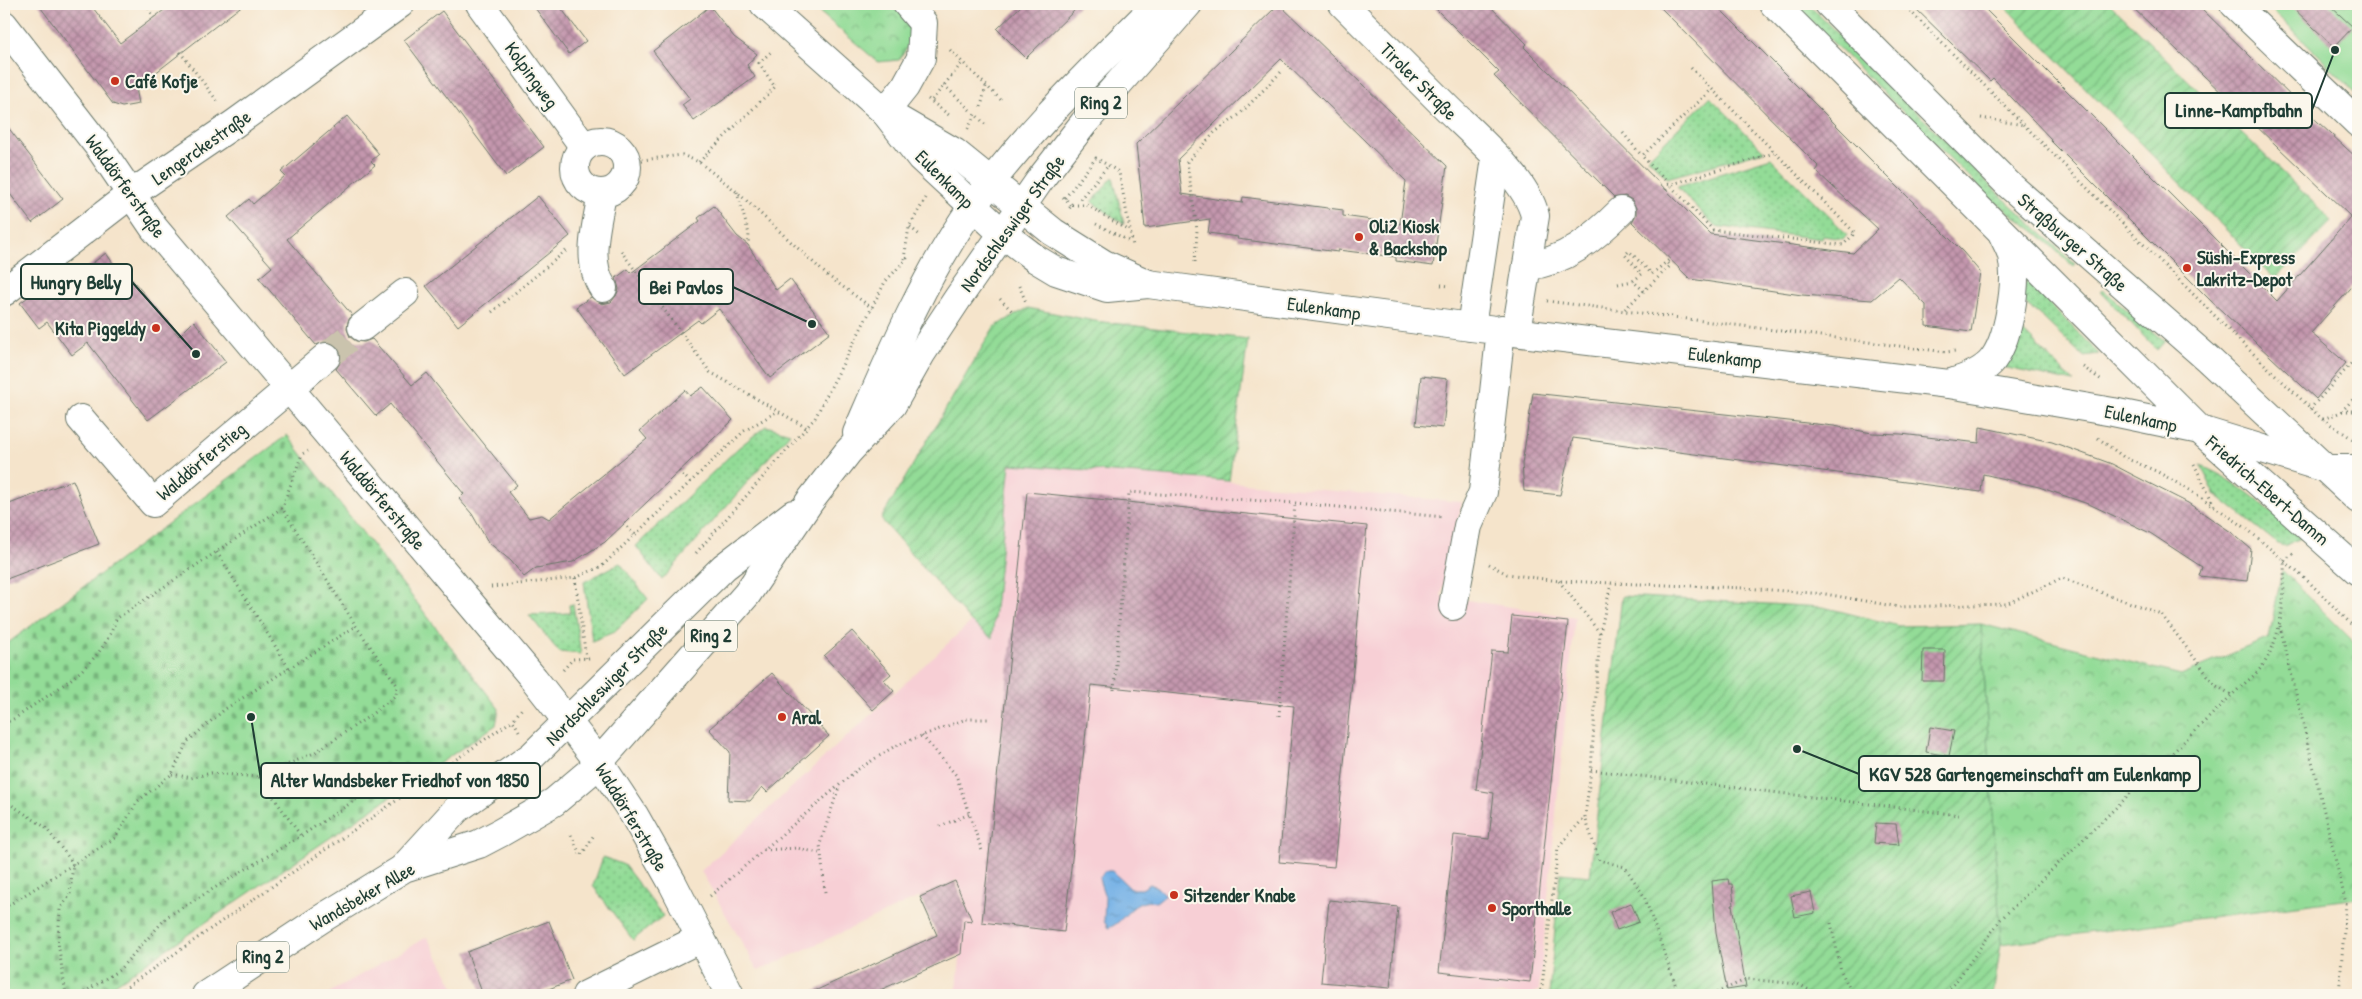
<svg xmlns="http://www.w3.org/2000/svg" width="2362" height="999" font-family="'Patrick Hand',sans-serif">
<defs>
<pattern id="grass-dots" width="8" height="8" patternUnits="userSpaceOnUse" patternTransform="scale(1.25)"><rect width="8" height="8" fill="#93dc97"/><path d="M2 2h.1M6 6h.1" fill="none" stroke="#77b47c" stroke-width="1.8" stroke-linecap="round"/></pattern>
<pattern id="cemetery-stones" width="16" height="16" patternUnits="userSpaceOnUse" patternTransform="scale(1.25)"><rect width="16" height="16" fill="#93dc97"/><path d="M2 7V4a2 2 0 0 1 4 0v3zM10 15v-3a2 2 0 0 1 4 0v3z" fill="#77b47c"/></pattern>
<pattern id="park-crowns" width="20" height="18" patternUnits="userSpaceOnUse" patternTransform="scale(1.25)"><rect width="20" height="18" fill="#93dc97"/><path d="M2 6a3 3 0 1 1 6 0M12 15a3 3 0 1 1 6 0" fill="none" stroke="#77b47c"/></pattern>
<pattern id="garden-furrows" width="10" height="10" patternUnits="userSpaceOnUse" patternTransform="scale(1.25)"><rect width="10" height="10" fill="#93dc97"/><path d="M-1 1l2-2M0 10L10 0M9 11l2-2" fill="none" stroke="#77b47c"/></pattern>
<pattern id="water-ripples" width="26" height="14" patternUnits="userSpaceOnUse" patternTransform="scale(1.25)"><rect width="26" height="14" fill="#74b1e6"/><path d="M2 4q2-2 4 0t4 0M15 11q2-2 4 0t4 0" fill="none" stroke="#5f91bb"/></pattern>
<pattern id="building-cross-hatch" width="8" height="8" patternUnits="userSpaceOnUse" patternTransform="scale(1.25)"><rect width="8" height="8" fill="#c497ae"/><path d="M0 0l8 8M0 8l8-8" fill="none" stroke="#9f7c8e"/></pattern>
</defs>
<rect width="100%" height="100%" fill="#fbf7ec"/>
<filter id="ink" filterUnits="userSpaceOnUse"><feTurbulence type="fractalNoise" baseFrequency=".02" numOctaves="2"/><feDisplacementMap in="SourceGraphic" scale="10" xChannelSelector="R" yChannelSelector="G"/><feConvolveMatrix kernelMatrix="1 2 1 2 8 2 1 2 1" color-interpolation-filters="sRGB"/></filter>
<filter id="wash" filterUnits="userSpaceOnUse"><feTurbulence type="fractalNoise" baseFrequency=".0096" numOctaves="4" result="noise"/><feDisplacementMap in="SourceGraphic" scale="20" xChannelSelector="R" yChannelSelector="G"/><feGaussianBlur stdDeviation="1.12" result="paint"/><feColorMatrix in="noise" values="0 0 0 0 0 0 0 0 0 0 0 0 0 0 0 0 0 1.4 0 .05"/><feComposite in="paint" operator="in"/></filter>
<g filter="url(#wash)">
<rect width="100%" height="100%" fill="#f5e4cb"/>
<!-- built -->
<g fill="#f7cfd5">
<path d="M1010 463 1462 502 1441 596 1575 617 1539 990 1531 995H956L966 905 956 880 758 971 701 871 971 622 992 637Z"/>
<path d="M427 937 459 995H325Z"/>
</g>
<!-- grass -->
<g fill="url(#grass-dots)" stroke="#598c66">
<path d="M1794 4H1808L1999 194 2075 264 2073 266 2037 233 1990 198Z"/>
<path d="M1710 97 1764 151 1667 178 1648 158Z"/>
<path d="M1771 158 1847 234 1843 239 1823 236 1822 239 1714 226 1677 187Z"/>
<path d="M1113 177 1124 224 1092 202Z"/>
<path d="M2025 282 2029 283 2099 354 2083 356 2043 318 2021 300Z"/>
<path d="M2102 289 2165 341 2157 350 2100 291Z"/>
<path d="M2018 330 2026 334 2074 382 2002 367Z"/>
<path d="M766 426 790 433 662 580 636 546 738 448Z"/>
<path d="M2201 466C2240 481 2270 511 2301 538L2284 546 2278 544 2215 494Z"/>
<path d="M620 563 648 599 614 632 592 641 584 582Z"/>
<path d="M573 604 581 654 559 652 529 615 570 613 569 605Z"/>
<path d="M603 857 624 865 663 916 633 940 593 886Z"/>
</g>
<!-- cemetery -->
<path fill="url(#cemetery-stones)" stroke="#598c66" d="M287 435 499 709 496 725 99 995H4V646Z"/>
<!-- park -->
<g fill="url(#park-crowns)" stroke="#598c66">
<path d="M810 4H897L905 11 913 39 899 60 878 62Z"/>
<path d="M2282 570 2358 646V898L2001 944 1981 624 2181 675 2269 638Z"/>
</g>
<!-- garden -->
<g fill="url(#garden-furrows)" stroke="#598c66">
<path d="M2002 4H2110L2332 221 2275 279Z"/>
<path d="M1028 308 1095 321 1248 339 1229 481 1010 464 992 638 971 622 881 519 994 327Z"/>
<path d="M1622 596 1823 607 1899 626 1981 624 2001 944 1993 995H1549L1560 873 1590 876Z"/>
</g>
<!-- pitch -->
<path fill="#93dc97" stroke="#598c66" d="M2266 4H2358V95Z"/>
<!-- water -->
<path fill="url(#water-ripples)" stroke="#4a778d" d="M1104 871H1112L1131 889H1142L1150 884 1157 887 1165 895 1156 902C1131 897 1125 923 1108 928L1104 921 1105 897 1099 879Z"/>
<g id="blocks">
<!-- building -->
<g fill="url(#building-cross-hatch)" fill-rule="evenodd">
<path d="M38 4H90L120 43 172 4H244L136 88 139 104 122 107 113 104Z"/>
<path d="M532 4H558L586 41 569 54Z"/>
<path d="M1023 4H1081L1026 58 997 29Z"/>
<path d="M1279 4 1447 166 1433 266 1396 261V257L1338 250V252L1237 239 1238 237 1208 233 1210 219 1145 228 1136 144ZM1281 59 1406 181 1400 224 1343 216V210L1243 197 1242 203 1182 194 1178 159Z"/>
<path d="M1431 4H1488L1527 44 1524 47 1710 234 1853 253 1878 229 1816 171 1819 167 1657 4H1715L1963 252 1980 272 1971 332 1926 326V305L1899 277 1872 300 1802 295 1690 279 1632 222 1636 215V208L1632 200 1625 196 1613 198 1614 197 1494 76 1499 72Z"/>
<path d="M1911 4H1980L2277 301 2351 217 2129 4H2197L2305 110 2358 159V280L2311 333 2346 363 2316 399 2210 300 2050 140 2051 139 1993 78 1990 81Z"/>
<path d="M2289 4H2328L2353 27 2334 47Z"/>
<path d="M710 6 734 37 757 54 747 65 755 77 694 121 682 105 690 99 653 51Z"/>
<path d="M442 11 544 147 506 176 404 40Z"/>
<path d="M347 116 379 154 371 161 375 165 287 239 352 315 348 321 347 329 350 337 356 341 364 342 372 339 412 385 427 373 517 485 508 492 529 518 542 515 549 519 647 439 640 431 685 390 690 396 703 387 733 420 605 542 573 562 536 568 524 577 511 561 488 542 472 514 459 499 464 494 390 404 376 416 336 369 340 363 341 355 338 347 332 343 324 342 316 345 259 278 272 267 228 217 249 199 253 204 285 176 281 172Z"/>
<path d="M4 122 63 199 32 223 4 186Z"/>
<path d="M538 196 570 236 458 326 426 286Z"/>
<path d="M714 206 737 236 748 245 776 290 790 279 830 333 770 378 719 309 701 323 698 320 625 374 576 307 591 297 602 304 611 302 616 296 619 289 616 278 628 269 631 273 700 221 698 218Z"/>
<path d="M106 253 121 275 125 271 179 336 194 321 226 362 148 420 88 343 72 355 47 322 39 328 20 303 43 286 50 295Z"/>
<path d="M1421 376 1448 379 1443 428 1416 425Z"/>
<path d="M1533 393 1834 426 1872 433 1901 434 1979 443 1980 427 2052 442 2112 464 2133 475 2188 503 2231 532 2251 549 2247 581 2199 576 2202 567 2150 533 2091 505 2039 487 1983 474 1981 492 1573 438 1560 495 1524 491 1522 464Z"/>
<path d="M73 480 99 544 4 580V506Z"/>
<path d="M1027 492 1367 526 1334 867 1279 862 1294 706 1091 685 1064 932 982 922Z"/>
<path d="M1512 616 1568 622 1530 982 1439 972 1454 835 1489 839 1494 793 1476 790 1492 651 1508 652Z"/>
<path d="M852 631 891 674 884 680 894 691 873 710 824 656Z"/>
<path d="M1923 650H1945L1944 681H1922Z"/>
<path d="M772 673 829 736 767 792 762 787 750 801 728 800 730 752 709 729Z"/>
<path d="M1930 727 1954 731 1949 756 1926 752Z"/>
<path d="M1876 823 1896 824 1899 845 1874 843Z"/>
<path d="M1728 879 1729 884H1732L1734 905H1732L1746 987 1727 990 1716 933 1712 881Z"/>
<path d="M955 881 972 921 964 920 961 954 869 995H806L937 935 920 897Z"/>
<path d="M1811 892 1815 913 1795 917 1791 896Z"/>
<path d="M1329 900 1398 907 1390 988 1321 982Z"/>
<path d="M1631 903 1639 922 1617 930 1610 912Z"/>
<path d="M549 921 572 980 533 995H483L467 952Z"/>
</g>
</g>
</g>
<g filter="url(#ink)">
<use href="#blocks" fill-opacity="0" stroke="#6a7769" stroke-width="1"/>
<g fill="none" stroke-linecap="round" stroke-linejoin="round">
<!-- minor-tunnel -->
<path stroke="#cac3ad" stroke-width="28" stroke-dasharray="28 14" stroke-linecap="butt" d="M326 357 362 327"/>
<!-- minor casing -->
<g stroke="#6a7769" stroke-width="30">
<g id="minor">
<path d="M480 4 584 147"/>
<path d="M764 4 885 112 954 152 1053 232 1104 264 1146 283"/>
<path d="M1343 4C1377 38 1412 73 1446 107 1473 134 1527 179 1535 216L1516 332"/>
<path d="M2234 4 2358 123"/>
<path d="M4 25 99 147 154 228 534 679 599 762 634 815 673 884 730 995"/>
<path d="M885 112 921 158 1002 233 1036 259 1056 271 1107 288 1148 284 1471 327 1949 384 2113 412 2200 430 2328 469H2358"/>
<path d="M885 112 905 87 921 58 923 23 907 4"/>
<circle cx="601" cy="167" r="26"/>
<path d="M602 194C597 224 585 261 603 288"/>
<path d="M1527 266C1565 262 1594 238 1621 211"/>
<path d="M4 292 131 194 234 124 400 4"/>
<path d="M362 327 405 293"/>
<path d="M1471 327 1496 158"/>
<path d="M1949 384C1963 379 1979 374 1990 363 2009 343 2018 282 2012 256 2010 248 2006 242 2003 235"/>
<path d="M81 419 153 503 326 357"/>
<path d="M1453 606 1468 526 1483 492 1501 329"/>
<path d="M586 995 701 938"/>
</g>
</g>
<!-- major casing -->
<g stroke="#6a7769" stroke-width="30">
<g id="major">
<path d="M1774 4 2200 430 2358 571"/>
<path d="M1829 4 2008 184 2208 359 2358 499"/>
<path d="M857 433C891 355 924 276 973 206 1026 132 1093 69 1157 4"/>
<path d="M404 867 457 809 532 756 724 567 793 514"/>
<path d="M206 995 321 919 404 868 479 844 500 833 554 802 592 770 747 594 810 501 848 452 892 405 921 354 958 298 1042 177 1084 123 1188 4"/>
</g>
</g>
<!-- path -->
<g stroke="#6a7769" stroke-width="3" stroke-dasharray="1 4" stroke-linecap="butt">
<path d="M146 4 154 17"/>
<path d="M1903 4 2241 342 2322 419 2356 441"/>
<path d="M950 50 1001 100"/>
<path d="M180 52 218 102"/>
<path d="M1691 68 1855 233 1843 245 1713 230 1642 156 1711 90"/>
<path d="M944 85 970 110"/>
<path d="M928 99 949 115"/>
<path d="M932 100 962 63"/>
<path d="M981 107 986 86"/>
<path d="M1981 118 2024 125"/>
<path d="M968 129 975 114 986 125"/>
<path d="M1623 133 1642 156"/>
<path d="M627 162 682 155 699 162 737 192 828 276 872 308"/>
<path d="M699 162 775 87 759 63 773 50"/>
<path d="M1666 190 1669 185 1774 153"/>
<path d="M737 192 749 234 748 245"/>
<path d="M1063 197 1072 205 1068 210"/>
<path d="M1065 198 1096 158 1119 172 1133 246"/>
<path d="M1080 199 1108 166"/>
<path d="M1072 205H1087L1128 230"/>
<path d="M1096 224 1131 242"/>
<path d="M910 227 921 236"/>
<path d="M621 251 710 372 807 428"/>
<path d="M904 259 909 227 926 198"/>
<path d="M1195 262 1197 230 1187 162 1215 132 1239 115 1282 71"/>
<path d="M1618 284 1633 281"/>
<path d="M1441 285 1450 286"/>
<path d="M1019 286 1026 302"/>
<path d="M1644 291 1633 281 1642 274 1625 255 1629 251 1652 274 1670 259"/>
<path d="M1000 299 1012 311"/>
<path d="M1547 301 1946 352 1955 351"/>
<path d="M1625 309 1670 266 1666 262"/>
<path d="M492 312 567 250"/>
<path d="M2083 367 2103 381"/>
<path d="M2310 409 2358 356"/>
<path d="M2342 411H2358"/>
<path d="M2323 419 2341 412 2358 394"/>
<path d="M2098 438 2125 458 2156 471 2193 492 2246 528 2310 583 2358 631"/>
<path d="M2194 464 2214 505"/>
<path d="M679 471 690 482"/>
<path d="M624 523 634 535"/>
<path d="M217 552 290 670"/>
<path d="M696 553 815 418 885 282 909 256"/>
<path d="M2284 560 2296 552"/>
<path d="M1489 564 1507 574 1559 581 1745 588 1825 594 1899 607 2006 604 2062 578 2161 614 2215 685 2232 695C2242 685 2258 674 2265 662 2283 632 2285 594 2284 560"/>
<path d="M575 578 586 658"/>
<path d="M1559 581 1600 633 1591 770 1585 817 1599 860 1625 867 1644 896 1678 992 1688 995"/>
<path d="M491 587 575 578 602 566 744 431 778 411"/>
<path d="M2280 626 2346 904 2339 995"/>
<path d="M1600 633 1611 584"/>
<path d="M563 670 573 659 590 658 592 660"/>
<path d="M1114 690 1129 492 1295 503 1444 517"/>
<path d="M1279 716 1295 503"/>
<path d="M4 723C15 720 26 710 37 703 70 681 104 659 116 619L282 508 302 454 308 451"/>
<path d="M519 731 513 720 523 707"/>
<path d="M922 736 956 775 982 851"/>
<path d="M1591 770 1959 815"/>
<path d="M172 774 191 778 211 773 259 777 314 753 368 717 396 695 397 685 356 626 282 508"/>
<path d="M259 777 301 836"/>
<path d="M4 800 45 827 73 863 70 895 60 909 58 942 66 995"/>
<path d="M940 826 970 814"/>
<path d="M571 835 581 856 594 835"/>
<path d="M764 850 797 848 819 853"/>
<path d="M825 892 820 844 839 787"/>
<path d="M710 896 857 770 895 746 966 719H991"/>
<path d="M4 908 115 838 138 801 172 774 187 742 225 709 356 626"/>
<path d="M1831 923 1841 971 1853 995"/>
<path d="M80 995 119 970 168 916 301 836 367 792"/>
<path d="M115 995 513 720"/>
<path d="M1541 995 1558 847 1584 818"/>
<path d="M1712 995 1747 979 1798 984 1819 995"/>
<path d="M1943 995 1954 984 2001 919 2232 695"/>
</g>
<!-- minor -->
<use href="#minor" stroke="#fff" stroke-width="28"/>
<!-- major -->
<use href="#major" stroke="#fff" stroke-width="28"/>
</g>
</g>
<!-- markers -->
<g fill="#c8321e" stroke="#fbf7ec" stroke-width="2">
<circle cx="115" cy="81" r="5"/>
<circle cx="1359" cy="237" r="5"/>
<circle cx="2187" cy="268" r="5"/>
<circle cx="156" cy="328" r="5"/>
<circle cx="782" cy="717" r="5"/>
<circle cx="1174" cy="895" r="5"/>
<circle cx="1492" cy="908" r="5"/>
</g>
<g text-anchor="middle" stroke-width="4" stroke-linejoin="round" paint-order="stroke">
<!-- shield labels -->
<g fill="#fbf7ec" stroke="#61756b" stroke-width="1">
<rect x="1075" y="87.5" width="52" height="31" rx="4"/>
<rect x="685" y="620.5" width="52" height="31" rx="4"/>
<rect x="237" y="941.5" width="52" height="31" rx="4"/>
</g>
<g font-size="18" font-weight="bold" fill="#1f3d34">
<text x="1101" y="109">Ring 2</text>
<text x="711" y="642">Ring 2</text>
<text x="263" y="963">Ring 2</text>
</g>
<!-- street labels -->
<g font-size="19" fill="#1f3d34" stroke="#fbf7ec">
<text transform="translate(532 75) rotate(54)" y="7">Kolpingweg</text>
<text transform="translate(1419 81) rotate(45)" y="7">Tiroler Straße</text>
<text transform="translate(201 147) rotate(-35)" y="7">Lengerckestraße</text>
<text transform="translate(945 179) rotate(45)" y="7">Eulenkamp</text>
<text transform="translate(126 186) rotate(54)" y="7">Walddörferstraße</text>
<text transform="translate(1012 223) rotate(-54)" y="7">Nordschleswiger Straße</text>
<text transform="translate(2073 242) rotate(41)" y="7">Straßburger Straße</text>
<text transform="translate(1324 308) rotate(8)" y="7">Eulenkamp</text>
<text transform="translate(1725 357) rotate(7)" y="7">Eulenkamp</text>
<text transform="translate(2141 418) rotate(12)" y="7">Eulenkamp</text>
<text transform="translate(201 461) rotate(-40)" y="7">Walddörferstieg</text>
<text transform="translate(2268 490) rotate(41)" y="7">Friedrich-Ebert-Damm</text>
<text transform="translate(383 500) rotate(50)" y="7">Walddörferstraße</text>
<text transform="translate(606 684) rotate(-45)" y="7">Nordschleswiger Straße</text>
<text transform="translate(632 817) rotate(59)" y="7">Walddörferstraße</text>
<text transform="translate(362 896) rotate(-30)" y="7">Wandsbeker Allee</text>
</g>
<!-- poi labels -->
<g font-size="19" font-weight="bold" fill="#1f3d34" stroke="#fbf7ec" text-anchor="start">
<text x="125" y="88">Café Kofje</text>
<text x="1369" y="233">Oli2 Kiosk<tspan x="1369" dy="22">&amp; Backshop</tspan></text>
<text x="2197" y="264">Süshi-Express<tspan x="2197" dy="22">Lakritz-Depot</tspan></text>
<text x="146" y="335" text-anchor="end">Kita Piggeldy</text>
<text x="792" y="724">Aral</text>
<text x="1184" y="902">Sitzender Knabe</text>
<text x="1502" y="915">Sporthalle</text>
</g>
</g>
<!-- callouts -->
<path fill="none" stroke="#1f3d34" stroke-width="2" d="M2335 50L2312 110M196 354L132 282M812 324L733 287M1797 749L1859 774M251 717L261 780"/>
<g fill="#1f3d34" stroke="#fbf7ec" stroke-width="2">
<circle cx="2335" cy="50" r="5"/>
<circle cx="196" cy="354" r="5"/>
<circle cx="812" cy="324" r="5"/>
<circle cx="1797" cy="749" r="5"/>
<circle cx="251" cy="717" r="5"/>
</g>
<g fill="#fbf7ec" stroke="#1f3d34" stroke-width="2">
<rect x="2165" y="93" width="147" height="35" rx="5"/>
<rect x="21" y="264" width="111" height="35" rx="5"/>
<rect x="639" y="269" width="94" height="35" rx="5"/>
<rect x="1859" y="756" width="341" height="35" rx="5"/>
<rect x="261" y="763" width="279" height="35" rx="5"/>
</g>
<g font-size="20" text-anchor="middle" font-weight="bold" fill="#1f3d34">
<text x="2239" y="117">Linne-Kampfbahn</text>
<text x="76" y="289">Hungry Belly</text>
<text x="686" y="294">Bei Pavlos</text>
<text x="2030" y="781">KGV 528 Gartengemeinschaft am Eulenkamp</text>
<text x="400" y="787">Alter Wandsbeker Friedhof von 1850</text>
</g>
<!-- margin -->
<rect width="2362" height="999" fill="none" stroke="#fbf7ec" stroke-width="20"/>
</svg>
